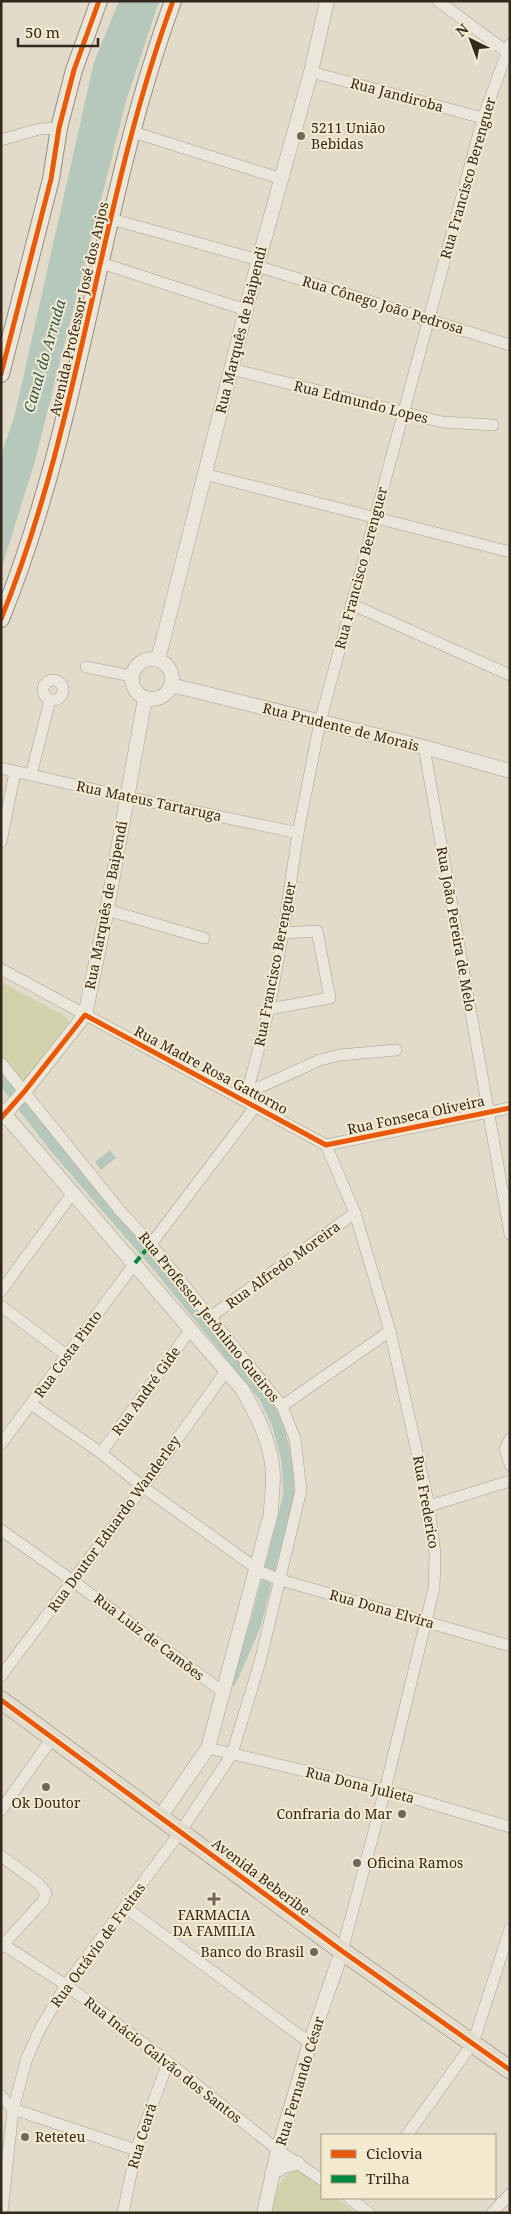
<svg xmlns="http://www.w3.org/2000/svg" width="511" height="2214" font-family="'Noto Serif',serif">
<rect width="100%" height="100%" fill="#e2dbca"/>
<!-- green -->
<g fill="#d1d2ac">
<path d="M1 982 65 1016 70 1023 69 1027 22 1082 12 1076 1 1057Z"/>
<path d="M296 2170 302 2172 322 2187V2198H336L356 2213H271C275 2196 277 2177 296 2170Z"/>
</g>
<!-- water -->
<g fill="#b6c7bc">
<path d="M119 1H159L126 101 35 461 1 570V455L14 418 94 62Z"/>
<path d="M110 1150 116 1158 101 1170 95 1162Z"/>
</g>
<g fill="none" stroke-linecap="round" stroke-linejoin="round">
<!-- canal -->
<path stroke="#b6c7bc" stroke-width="11" d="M1 1078 57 1150 161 1270 264 1396 278 1426 287 1460 289 1495 255 1626 231 1681"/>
<!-- minor casing -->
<g stroke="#a7a094" stroke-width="12">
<g id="minor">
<path d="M438 1 510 54"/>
<path d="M311 72 483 118"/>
<path d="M133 132 282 179"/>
<path d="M1 140 39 129 59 128"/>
<path d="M111 219 259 260"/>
<path d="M101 263 246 310"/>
<path d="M257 266 510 345"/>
<path d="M231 369 442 422 493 425"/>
<path d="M204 474 510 552"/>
<path d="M351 604 510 675"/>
<path d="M86 667 132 676"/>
<circle cx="53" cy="690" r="10"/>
<path d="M424 747 510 1234"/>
<path d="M1 768 127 797 298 833"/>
<path d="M31 775 50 700"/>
<path d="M1 842 15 772"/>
<path d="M107 910 204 938"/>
<path d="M1 969 326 1145"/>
<path d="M269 1009 330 998 317 931 283 933"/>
<path d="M1 1063 121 1212 151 1244 282 1406 295 1439 301 1490 260 1662 232 1754 181 1831 66 1985 41 2027 27 2058 13 2109 2 2213"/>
<path d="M247 1093 320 1060 340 1055 396 1050"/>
<path d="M245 1101 269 1009 283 933 298 833 320 722 483 118 510 44"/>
<path d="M326 1145 355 1213 390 1331 429 1506 435 1554 434 1588 385 1790 342 1951"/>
<path d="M326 1145 510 1108"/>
<path d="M151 1244 255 1107"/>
<path d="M1 1291 72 1194"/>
<path d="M1 1306 66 1355"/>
<path d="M210 1317 355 1213"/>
<path d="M31 1404 101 1453 143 1487 263 1573 281 1580 510 1646"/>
<path d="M282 1406 390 1331"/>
<path d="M510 1439 505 1449 510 1465"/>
<path d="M1 1444 135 1263"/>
<path d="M101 1453 191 1329"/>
<path d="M429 1506 510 1481"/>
<path d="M1 1530 73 1581 223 1692"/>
<path d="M1 1676 143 1487 226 1371"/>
<path d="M208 1748 385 1790 510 1827"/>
<path d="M1 1810 52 1738"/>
<path d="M1 1856 38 1883 46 1893 43 1901 1 1947"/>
<path d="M125 1907 310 2043"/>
<path d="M1 1943 66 1985 168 2062 278 2150 322 2180"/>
<path d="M1 2096 13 2109 136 2150"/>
<path d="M407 2135 473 2043 510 1929"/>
<path d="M349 2198 369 2213"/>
<path d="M123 2213 136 2150 168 2062"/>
<path d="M492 2213 510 2194"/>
</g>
</g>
<!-- tertiary casing -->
<g stroke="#a7a094" stroke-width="15">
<g id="tertiary">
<circle cx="152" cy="679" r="20"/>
<path d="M158 660 257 266 311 72 327 1"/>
<path d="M171 685 424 747 510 771"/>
<path d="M1 1110 242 1389C257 1415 273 1446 273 1477 273 1489 271 1501 271 1513L208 1748 160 1817"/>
<path d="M1 1118 24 1092 85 1015 107 910 145 698"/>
<path d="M272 2173 284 2166 297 2163"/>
<path d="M264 2213 278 2150 310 2043 342 1951"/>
</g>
</g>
<!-- secondary casing -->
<g stroke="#968f84" stroke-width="18">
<g id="secondary">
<path d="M1 374 51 179 59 128 74 70 99 1"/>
<path d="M1 619C82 420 99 202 173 1"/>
</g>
</g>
<!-- primary casing -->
<g stroke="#8c857a" stroke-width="19">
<path id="primary" d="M1 1700 342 1951 510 2070"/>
</g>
<!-- minor -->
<use href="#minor" stroke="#eae6dc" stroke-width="11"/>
<!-- tertiary -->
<use href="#tertiary" stroke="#eae6dc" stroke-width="14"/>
<!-- secondary -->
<use href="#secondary" stroke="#eae6dc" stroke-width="16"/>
<!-- primary -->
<use href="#primary" stroke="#e1dccd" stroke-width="18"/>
<!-- quiet -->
<path stroke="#00873e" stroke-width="4" stroke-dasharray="8 4" stroke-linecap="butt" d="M135 1263 151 1244"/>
<!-- cycleway casing -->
<g stroke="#f4eacf" stroke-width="8">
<g id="cycleway">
<path d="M1 374 51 179 59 128 74 70 99 1"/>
<path d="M1 619C82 420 99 202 173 1"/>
<path d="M1 1118 24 1092 85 1015 326 1145 510 1108"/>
<path d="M1 1700 342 1951 510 2070"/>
</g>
</g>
<!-- cycleway -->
<use href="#cycleway" stroke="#e8590c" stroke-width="5"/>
</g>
<!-- markers -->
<g fill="#72675a" stroke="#f4eacf" stroke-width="2">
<circle cx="301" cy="136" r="5"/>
<circle cx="46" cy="1787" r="5"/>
<circle cx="402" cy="1814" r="5"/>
<circle cx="357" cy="1863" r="5"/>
<path d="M211.5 1891.5h5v5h5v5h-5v5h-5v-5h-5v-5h5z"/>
<circle cx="314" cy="1952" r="5"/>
<circle cx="25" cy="2137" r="5"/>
</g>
<g text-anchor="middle" stroke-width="4" stroke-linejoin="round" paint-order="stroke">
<!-- street labels -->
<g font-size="14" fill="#35281d" stroke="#f4eacf">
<text transform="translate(397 95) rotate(15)" y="5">Rua Jandiroba</text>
<text transform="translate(468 178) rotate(-74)" y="5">Rua Francisco Berenguer</text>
<text transform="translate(383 305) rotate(17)" y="5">Rua Cônego João Pedrosa</text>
<text transform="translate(79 309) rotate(-77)" y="5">Avenida Professor José dos Anjos</text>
<text transform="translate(241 330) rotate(-76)" y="5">Rua Marquês de Baipendi</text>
<text transform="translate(361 402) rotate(14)" y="5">Rua Edmundo Lopes</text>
<text transform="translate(361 568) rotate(-75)" y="5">Rua Francisco Berenguer</text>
<text transform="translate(341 727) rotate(14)" y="5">Rua Prudente de Morais</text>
<text transform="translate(149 801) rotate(12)" y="5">Rua Mateus Tartaruga</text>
<text transform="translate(106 905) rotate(-79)" y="5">Rua Marquês de Baipendi</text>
<text transform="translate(456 929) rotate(80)" y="5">Rua João Pereira de Melo</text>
<text transform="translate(275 964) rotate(-79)" y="5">Rua Francisco Berenguer</text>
<text transform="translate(211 1070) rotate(28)" y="5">Rua Madre Rosa Gattorno</text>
<text transform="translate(416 1115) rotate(-12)" y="5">Rua Fonseca Oliveira</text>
<text transform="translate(283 1265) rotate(-36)" y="5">Rua Alfredo Moreira</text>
<text transform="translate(209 1317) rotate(51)" y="5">Rua Professor Jerônimo Gueiros</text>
<text transform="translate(68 1354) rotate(-54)" y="5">Rua Costa Pinto</text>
<text transform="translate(146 1391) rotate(-54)" y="5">Rua André Gide</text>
<text transform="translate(426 1502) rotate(80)" y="5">Rua Frederico</text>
<text transform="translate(114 1524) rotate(-54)" y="5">Rua Doutor Eduardo Wanderley</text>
<text transform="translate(382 1609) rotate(16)" y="5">Rua Dona Elvira</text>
<text transform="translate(149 1637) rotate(37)" y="5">Rua Luiz de Camões</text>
<text transform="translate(360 1785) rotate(14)" y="5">Rua Dona Julieta</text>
<text transform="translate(261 1877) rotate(37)" y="5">Avenida Beberibe</text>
<text transform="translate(98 1945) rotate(-54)" y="5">Rua Octávio de Freitas</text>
<text transform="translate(163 2060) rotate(38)" y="5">Rua Inácio Galvão dos Santos</text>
<text transform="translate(300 2081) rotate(-73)" y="5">Rua Fernando César</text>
<text transform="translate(142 2136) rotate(-73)" y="5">Rua Ceará</text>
</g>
<!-- poi labels -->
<g font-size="14" fill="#35281d" stroke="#f4eacf" text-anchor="start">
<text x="311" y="133">5211 União<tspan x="311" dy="16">Bebidas</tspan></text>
<text x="46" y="1808" text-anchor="middle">Ok Doutor</text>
<text x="392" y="1819" text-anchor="end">Confraria do Mar</text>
<text x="367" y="1868">Oficina Ramos</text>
<text x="214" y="1920" text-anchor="middle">FARMACIA<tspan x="214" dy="16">DA FAMILIA</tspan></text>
<text x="304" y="1957" text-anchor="end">Banco do Brasil</text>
<text x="35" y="2142">Reteteu</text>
</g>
<!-- water labels -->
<g font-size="15" font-style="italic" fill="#2c5452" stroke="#f4eacf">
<text transform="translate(45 356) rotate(-74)" y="5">Canal do Arruda</text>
</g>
</g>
<!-- border -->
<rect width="511" height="2214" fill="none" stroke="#35281d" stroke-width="5"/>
<!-- legend -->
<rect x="321" y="2134" width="175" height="65" fill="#f4eacf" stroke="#a89c88"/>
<rect x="331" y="2150" width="25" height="8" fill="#e8590c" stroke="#a89c88"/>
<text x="366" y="2159" font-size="15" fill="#35281d">Ciclovia</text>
<rect x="331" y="2175" width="25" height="8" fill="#00873e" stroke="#a89c88"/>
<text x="366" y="2184" font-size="15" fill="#35281d">Trilha</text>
<!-- north arrow -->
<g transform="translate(471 40) rotate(318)" stroke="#f4eacf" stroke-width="4" paint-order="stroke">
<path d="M0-4L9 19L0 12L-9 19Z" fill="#35281d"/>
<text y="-8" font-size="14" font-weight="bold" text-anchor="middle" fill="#35281d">N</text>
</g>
<!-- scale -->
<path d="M18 38v8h80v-8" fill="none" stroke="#35281d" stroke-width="2.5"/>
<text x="25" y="38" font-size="15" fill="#35281d" stroke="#f4eacf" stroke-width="4" paint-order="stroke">50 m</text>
</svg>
